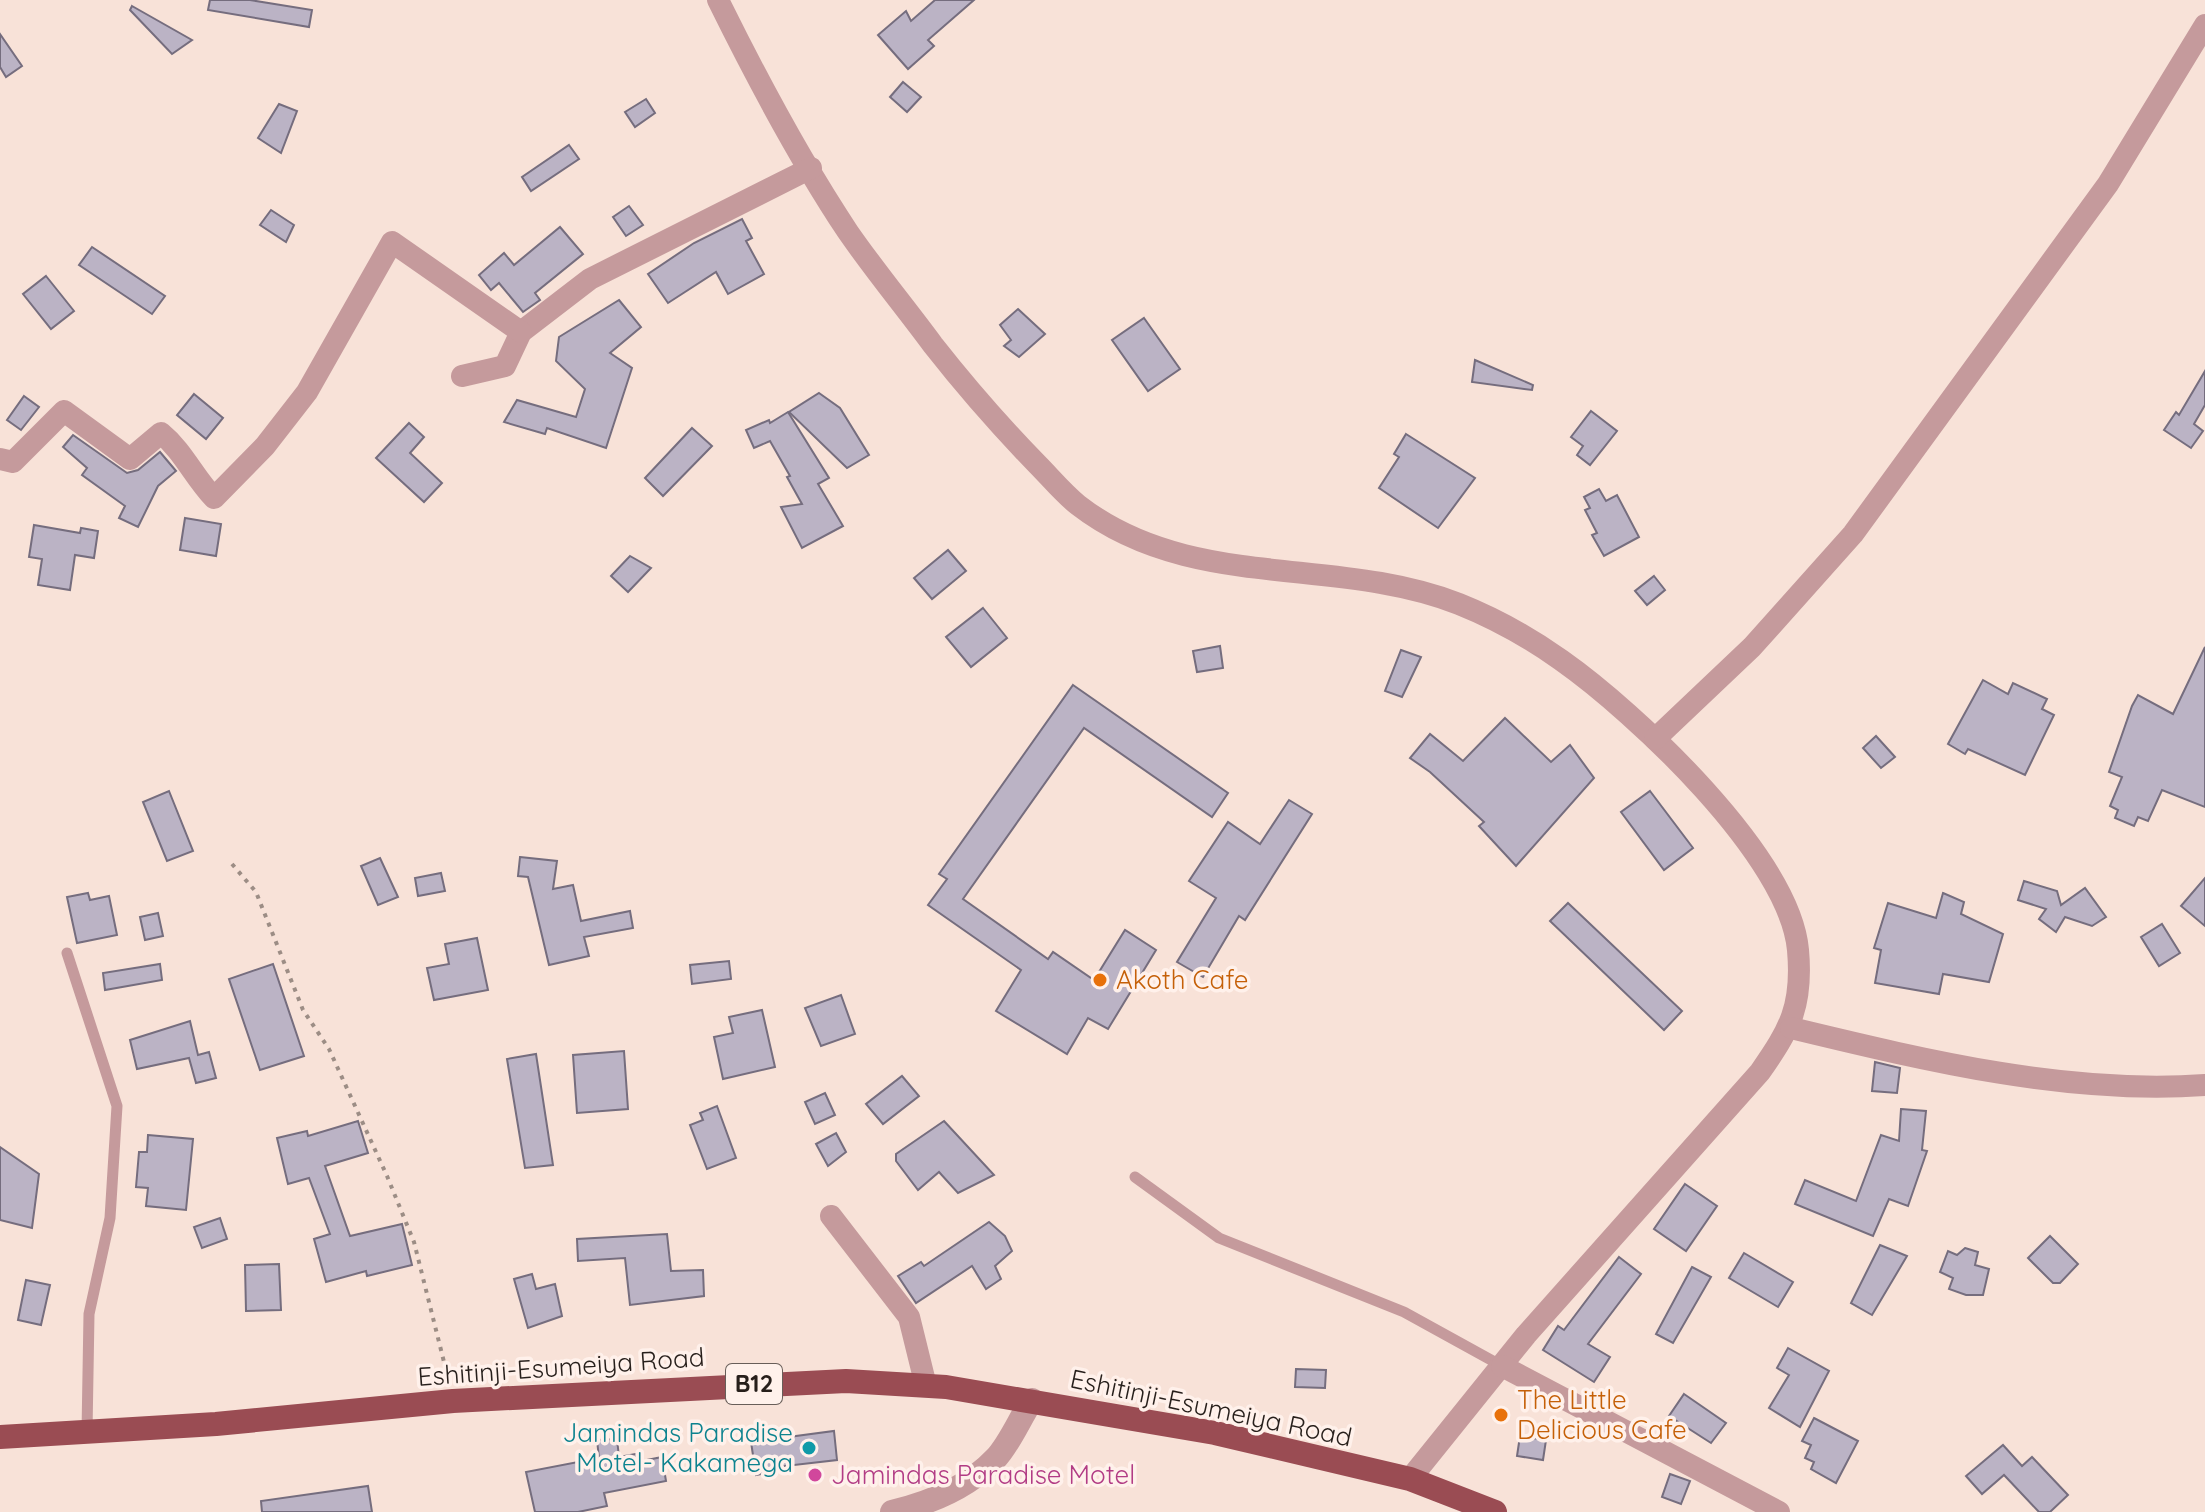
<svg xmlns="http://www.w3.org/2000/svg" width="2205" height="1512" font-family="Quicksand,sans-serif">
<rect width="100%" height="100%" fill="#f8e2d8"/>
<!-- building -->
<g fill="#bbb3c5" stroke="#756d7e" stroke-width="2">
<path d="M210 0H250L312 10 309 27 208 10Z"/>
<path d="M935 0H974L928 40 934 46 908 69 878 35 906 11 911 21Z"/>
<path d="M132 6 192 40 172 54 130 10Z"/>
<path d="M0 34 22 66 6 77 0 67Z"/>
<path d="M903 82 921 97 907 112 890 97Z"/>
<path d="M646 99 655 113 635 127 625 112Z"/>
<path d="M279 104 297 111 281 153 258 138Z"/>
<path d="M569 145 579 159 531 191 522 177Z"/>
<path d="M629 206 643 225 626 236 613 217Z"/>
<path d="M271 210 294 225 286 242 260 225Z"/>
<path d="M742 219 752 238 746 241 764 274 728 294 716 272 668 303 648 274 694 243Z"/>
<path d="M560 227 583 254 535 293 540 300 523 312 499 283 491 290 479 275 504 253 514 265Z"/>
<path d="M92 247 165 296 152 314 79 265Z"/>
<path d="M46 276 74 311 51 329 23 294Z"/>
<path d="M619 300 641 327 610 353 632 368 606 448 547 428 545 434 504 422 517 400 576 417 585 389 556 361 559 337Z"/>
<path d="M1018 309 1045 334 1019 357 1004 346 1011 340 1000 325Z"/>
<path d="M1144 318 1180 369 1148 391 1112 340Z"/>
<path d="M1475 360 1533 385 1532 390 1472 382Z"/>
<path d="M2205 371V405L2194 424 2203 431 2191 448 2164 430 2176 412 2179 415Z"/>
<path d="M819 393 840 408 869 455 847 468 789 412Z"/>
<path d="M194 394 223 418 206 439 177 415Z"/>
<path d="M24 396 39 407 21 430 7 420Z"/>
<path d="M1591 411 1617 431 1590 465 1577 455 1583 446 1571 437Z"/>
<path d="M788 412 829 478 818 484 843 526 802 548 781 507 802 504 787 477 790 476 770 441 754 448 746 430 769 420 770 423Z"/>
<path d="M409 423 424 437 410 453 442 483 424 502 376 458Z"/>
<path d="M692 428 712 446 663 496 645 478Z"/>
<path d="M1406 434 1475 478 1438 528 1379 488 1399 457 1394 454Z"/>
<path d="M73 435 127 473 138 470 160 452 176 471 158 486 138 527 119 518 125 506 82 475 87 468 63 447Z"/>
<path d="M1599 489 1606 501 1617 495 1639 537 1604 556 1592 535 1597 533 1585 510 1590 508 1584 497Z"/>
<path d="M185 518 221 524 216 556 180 550Z"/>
<path d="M34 525 80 533 81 528 98 531 94 558 75 555 70 590 38 585 42 559 29 557Z"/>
<path d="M948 550 966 571 932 599 914 578Z"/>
<path d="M630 556 651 568 628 592 611 576Z"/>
<path d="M1654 576 1665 590 1647 605 1635 591Z"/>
<path d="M983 608 1007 638 971 667 946 637Z"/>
<path d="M1220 646 1223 668 1197 672 1193 651Z"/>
<path d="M2205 647V807L2162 790 2148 821 2138 817 2134 826 2115 818 2118 810 2110 806 2122 777 2109 772 2132 706 2138 695 2173 714Z"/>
<path d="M1401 650 1421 657 1402 697 1385 691Z"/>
<path d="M1983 680 2008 694 2013 683 2047 699 2042 709 2054 715 2025 775 1968 749 1965 754 1948 744Z"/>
<path d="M1073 685 1228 793 1212 817 1084 728 963 899 1048 959 1053 952 1094 980 1125 930 1156 950 1108 1029 1088 1018 1067 1054 996 1011 1021 970 928 905 947 879 939 874Z"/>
<path d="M1505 718 1551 762 1570 745 1594 778 1516 866 1479 826 1484 822 1430 772 1410 758 1430 734 1463 761Z"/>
<path d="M1876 736 1895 757 1881 768 1863 748Z"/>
<path d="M169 791 193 851 167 861 143 802Z"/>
<path d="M1650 791 1693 848 1664 870 1621 812Z"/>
<path d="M1289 800 1312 814 1245 920 1239 916 1203 977 1177 962 1216 898 1189 881 1228 822 1260 844Z"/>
<path d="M520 857 557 861 553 889 573 885 581 921 630 911 633 928 584 937 589 956 549 965 528 877 518 876Z"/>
<path d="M380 858 398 897 378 905 361 866Z"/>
<path d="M441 873 445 891 418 896 415 878Z"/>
<path d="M2205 878V926L2181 906Z"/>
<path d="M2024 881 2057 891 2061 905 2085 888 2106 917 2092 926 2065 917 2056 932 2039 919 2046 909 2018 900Z"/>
<path d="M88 893 90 900 109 896 117 935 77 943 67 897Z"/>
<path d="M1943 893 1964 902 1961 914 2003 934 1989 982 1943 974 1939 994 1875 983 1881 950 1874 948 1888 903 1936 918Z"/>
<path d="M1568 903 1682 1011 1664 1030 1550 921Z"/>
<path d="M158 913 163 936 145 940 140 917Z"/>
<path d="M2162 924 2180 953 2159 966 2141 937Z"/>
<path d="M477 938 488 990 434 1000 427 968 449 964 445 944Z"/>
<path d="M729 961 731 979 692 984 690 965Z"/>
<path d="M160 964 162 980 105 990 103 973Z"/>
<path d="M273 964 304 1056 260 1070 229 979Z"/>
<path d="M841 995 855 1034 821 1046 805 1008Z"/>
<path d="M762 1010 775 1067 723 1079 714 1037 733 1033 729 1017Z"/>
<path d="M190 1021 198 1055 209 1052 216 1078 196 1083 189 1058 137 1069 130 1040Z"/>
<path d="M624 1051 628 1109 577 1113 573 1055Z"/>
<path d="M536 1054 553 1165 525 1168 507 1059Z"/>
<path d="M1875 1062 1900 1068 1897 1093 1872 1091Z"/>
<path d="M902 1076 919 1096 883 1124 866 1104Z"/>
<path d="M825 1093 835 1115 815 1124 805 1102Z"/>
<path d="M717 1106 736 1158 707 1169 690 1125 703 1120 700 1113Z"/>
<path d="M1901 1109 1926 1111 1922 1150 1927 1151 1908 1206 1889 1199 1873 1236 1795 1204 1805 1180 1856 1201 1881 1135 1899 1141Z"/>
<path d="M358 1121 368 1153 325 1166 350 1236 402 1224 412 1265 367 1276 366 1271 326 1282 314 1239 330 1234 309 1178 288 1184 277 1138 307 1131 308 1136Z"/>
<path d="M944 1121 994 1175 958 1193 939 1172 918 1190 896 1161V1154Z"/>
<path d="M836 1133 846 1152 828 1166 816 1144Z"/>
<path d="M148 1135 193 1139 186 1210 146 1206 148 1188 136 1187 139 1152H147Z"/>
<path d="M0 1147 39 1174 32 1228 0 1220Z"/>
<path d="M1685 1184 1717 1206 1686 1251 1654 1229Z"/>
<path d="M220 1218 227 1239 202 1248 194 1227Z"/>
<path d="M989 1222 1005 1236 1012 1251 995 1266 1001 1279 986 1289 972 1266 916 1303 898 1276 921 1262 924 1266Z"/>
<path d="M667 1234 671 1271 703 1270 704 1296 630 1305 625 1258 578 1261 577 1239Z"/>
<path d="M2050 1236 2078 1264 2060 1283H2053L2028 1258Z"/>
<path d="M1880 1245 1907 1256 1872 1315 1851 1303Z"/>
<path d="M1965 1248 1978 1252 1975 1265 1989 1269 1983 1295H1966L1949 1289 1953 1278 1940 1272 1948 1251 1957 1255Z"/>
<path d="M1744 1253 1793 1282 1778 1307 1729 1278Z"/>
<path d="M1619 1257 1641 1274 1588 1344 1610 1357 1594 1382 1543 1350 1558 1326 1564 1330Z"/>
<path d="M279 1264 281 1310 246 1311 245 1265Z"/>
<path d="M1692 1267 1711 1277 1673 1343 1656 1334Z"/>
<path d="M532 1274 536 1289 555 1284 562 1316 528 1328 514 1279Z"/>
<path d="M26 1280 50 1285 41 1325 18 1320Z"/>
<path d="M1788 1348 1829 1371 1800 1427 1769 1408 1789 1375 1777 1368Z"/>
<path d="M1296 1369 1326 1370 1325 1388 1295 1387Z"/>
<path d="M1684 1394 1726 1423 1711 1443 1669 1416Z"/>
<path d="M1814 1418 1858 1441 1836 1483 1811 1469 1814 1462 1805 1458 1811 1445 1802 1441Z"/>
<path d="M834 1431 837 1460 776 1467 777 1471 756 1475 751 1442Z"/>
<path d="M1520 1436 1546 1440 1543 1460 1517 1456Z"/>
<path d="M617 1439 619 1457 636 1454 637 1462 662 1457 666 1481 604 1493 607 1506 578 1512H535L526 1472 599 1458 597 1440Z"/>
<path d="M2003 1445 2022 1466 2032 1457 2068 1495 2050 1512H2039L2004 1475 1982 1494 1966 1476Z"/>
<path d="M1670 1474 1690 1481 1681 1504 1662 1497Z"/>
<path d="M368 1486 372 1512H262L261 1501Z"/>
</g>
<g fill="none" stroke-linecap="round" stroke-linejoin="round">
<!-- path -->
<path stroke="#9c8d85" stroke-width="4" stroke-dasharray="4 6" stroke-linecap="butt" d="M232 864 256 892 303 1010 329 1049 387 1176 414 1242 448 1378"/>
<!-- service -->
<g stroke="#c59a9c" stroke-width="11">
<path d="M67 953 117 1106 110 1218 89 1314 87 1432"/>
<path d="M1135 1177 1219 1238 1404 1312 1502 1366"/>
</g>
<!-- minor -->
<g stroke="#c59a9c" stroke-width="22">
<path d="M718 0C756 77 800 160 848 232 875 271 905 307 933 345 966 387 999 425 1037 464 1050 477 1063 493 1078 505 1190 592 1334 555 1459 604 1494 618 1530 638 1561 660 1635 712 1790 857 1798 950 1803 1006 1790 1029 1760 1072L1526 1335 1410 1479"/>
<path d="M462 376 505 366 521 332 590 279 811 168"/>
<path d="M0 459 13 462 64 411 130 459 161 433C183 451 194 477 214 498L265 446 307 392 392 242 521 332"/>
<path d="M1655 739 1752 647 1853 534 2108 184 2205 25"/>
<path d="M1791 1028C1924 1060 2067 1095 2205 1085"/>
<path d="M831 1216 909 1317 926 1386"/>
<path d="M1502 1366 1779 1512"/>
</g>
<!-- tertiary -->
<path stroke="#c59a9c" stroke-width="24" d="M892 1512C930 1503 968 1488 996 1458 1010 1443 1020 1418 1032 1400"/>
<!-- trunk -->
<path stroke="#9a4c53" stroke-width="24" d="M0 1437 216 1424 453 1401 846 1381 946 1387 1215 1433 1410 1479 1495 1512"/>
</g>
<!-- markers -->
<g fill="#e8710a" stroke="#fff1eb" stroke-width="3">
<circle cx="1100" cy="980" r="8"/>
<circle cx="1501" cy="1415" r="8"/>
</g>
<circle fill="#0f9aa8" stroke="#fff1eb" stroke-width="3" cx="809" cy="1448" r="8"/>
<circle fill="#d1479c" stroke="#fff1eb" stroke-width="3" cx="815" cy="1475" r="8"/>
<g text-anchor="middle" stroke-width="7" stroke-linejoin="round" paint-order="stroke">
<!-- shield labels -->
<rect fill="#fff1eb" stroke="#685e59" stroke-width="2" x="726" y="1364" width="56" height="40" rx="6"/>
<g font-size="24" font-weight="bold" fill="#271f1b">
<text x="754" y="1392">B12</text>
</g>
<!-- food labels -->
<g font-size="26" fill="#c56008" stroke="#fff1eb" text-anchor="start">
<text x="1116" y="989">Akoth Cafe</text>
<text x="1517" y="1409">The Little<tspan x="1517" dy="30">Delicious Cafe</tspan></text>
</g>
<!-- street labels -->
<g font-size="26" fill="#271f1b" stroke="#fff1eb">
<text transform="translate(561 1367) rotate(-4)" y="9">Eshitinji-Esumeiya Road</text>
<text transform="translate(1211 1408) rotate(12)" y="9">Eshitinji-Esumeiya Road</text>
</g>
<!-- culture labels -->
<g font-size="26" fill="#0d838f" stroke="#fff1eb" text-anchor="end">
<text x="793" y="1442">Jamindas Paradise<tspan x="793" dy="30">Motel- Kakamega</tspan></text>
</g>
<!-- hotel labels -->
<g font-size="26" fill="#b23c85" stroke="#fff1eb" text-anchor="start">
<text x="831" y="1484">Jamindas Paradise Motel</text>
</g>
</g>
</svg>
